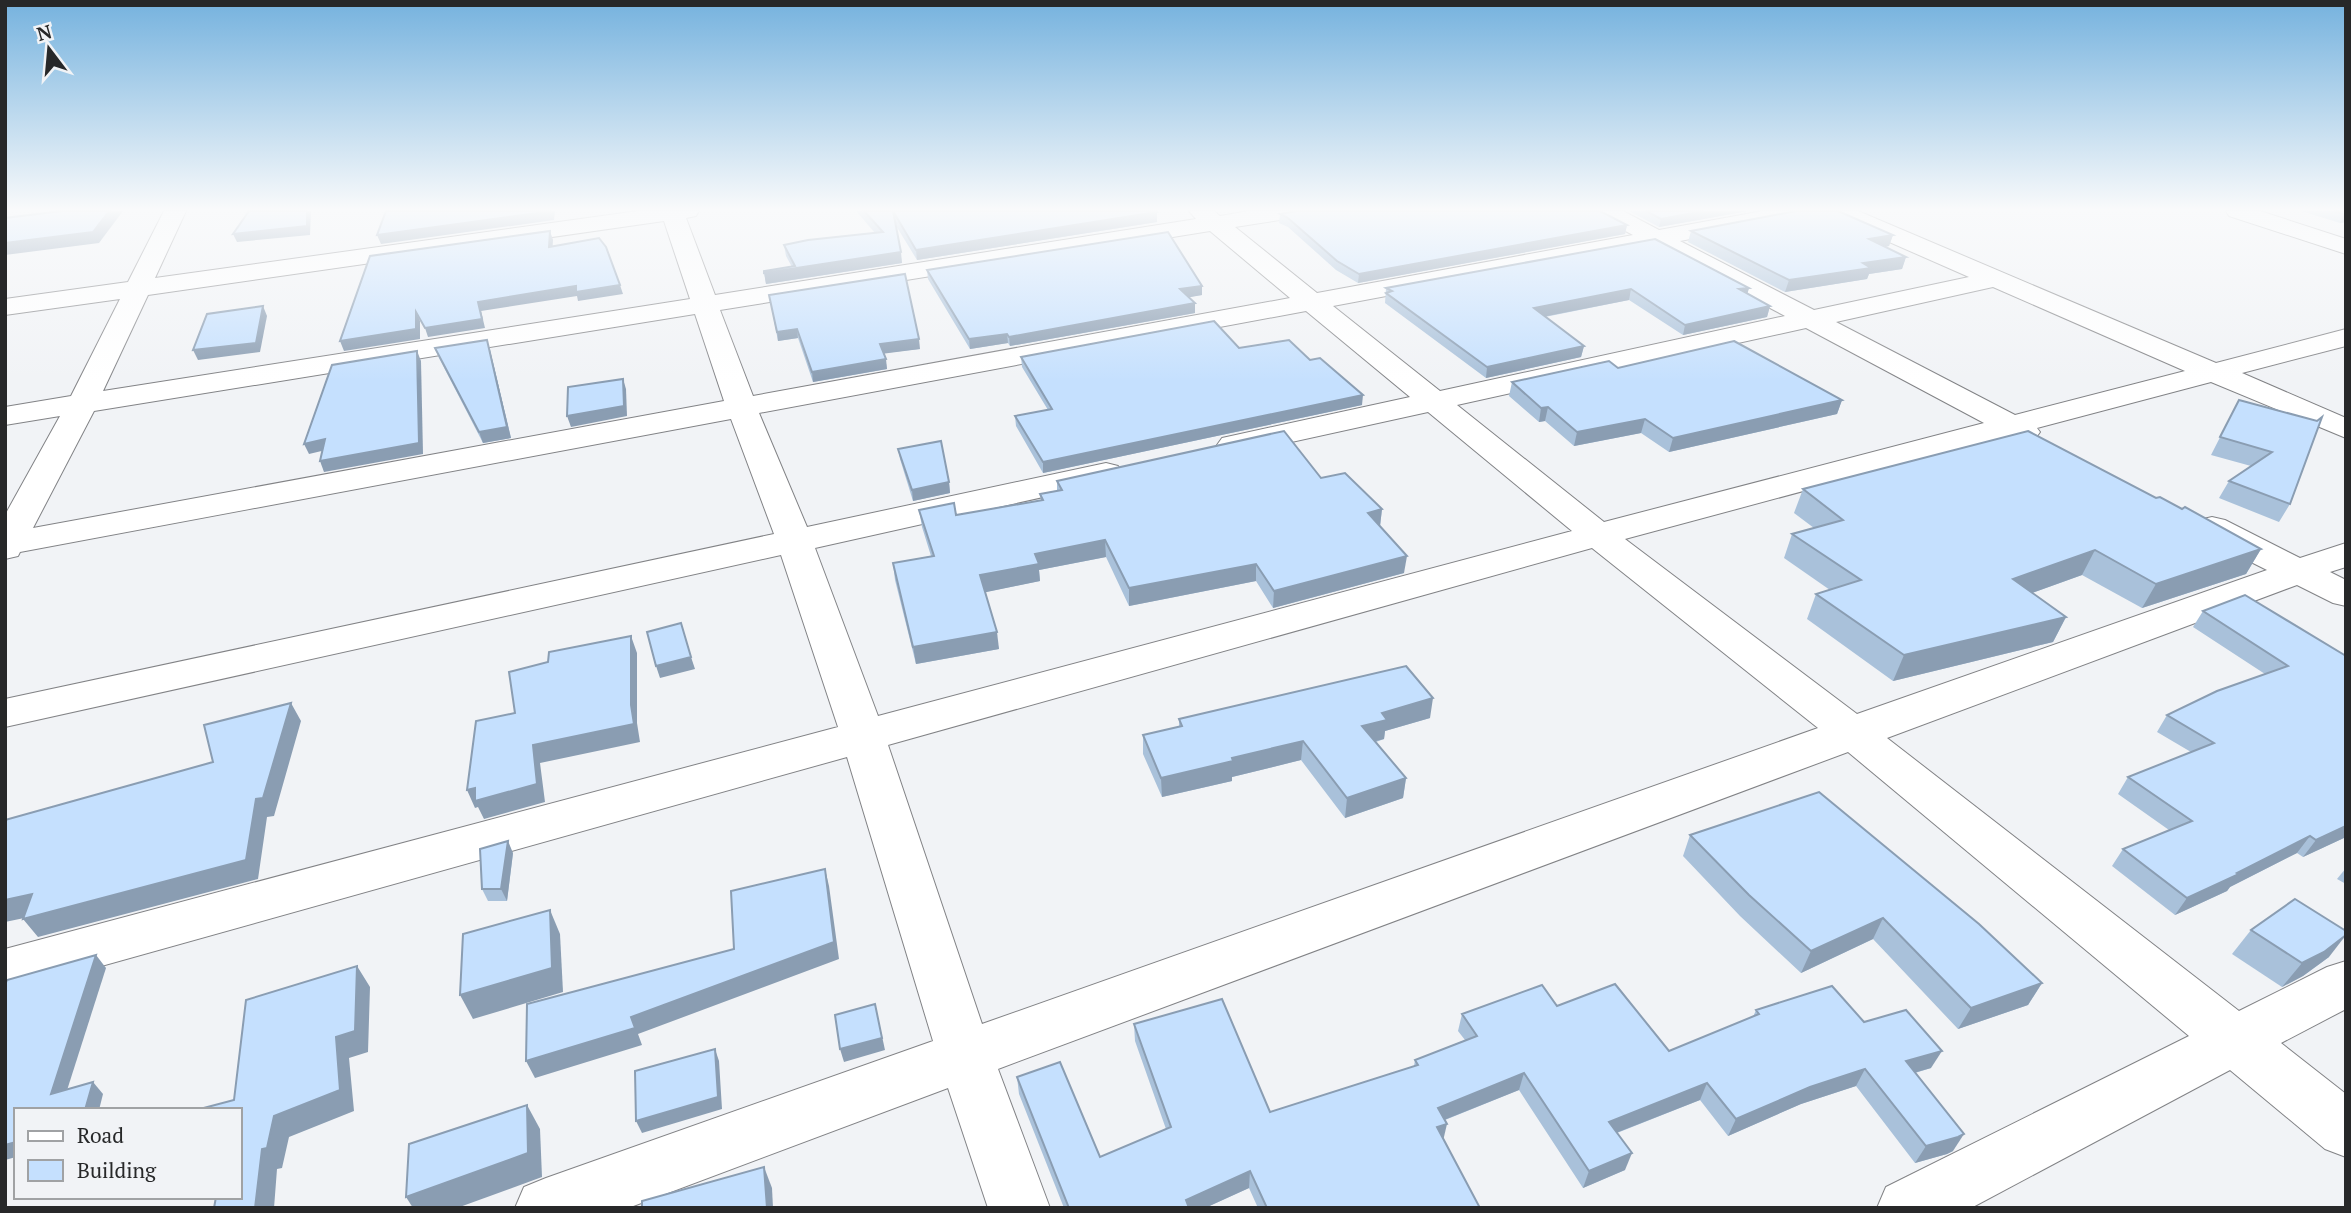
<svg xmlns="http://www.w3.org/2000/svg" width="2351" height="1213" font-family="'PT Serif',serif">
<rect width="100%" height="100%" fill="#f1f3f6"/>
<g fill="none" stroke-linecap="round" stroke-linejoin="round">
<!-- street casing -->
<g stroke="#828386" stroke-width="2">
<g id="street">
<path d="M164 211H186L155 278 638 211H699L696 216 686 218 715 295 1196 219 1189 211H1214L1220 216 1249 211H1304L1301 216 1293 218 1235 227 1317 293 1633 235 1597 216 1594 211H1623L1659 230 1763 211H1812L1809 216 1801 218 1680 241 1814 310 1969 277 1830 216 1827 211H1858L2216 363 2346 329V346L2242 373 2346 418V438L2211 382 2037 428 2040 432 2035 439 2024 441 2008 436 1625 539 1857 714 2267 570 2199 536 2194 528 2199 520 2212 517 2225 520 2300 558 2346 543V567L2330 572 2346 580V606L2333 603 2297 585 1887 738 2239 1011 2327 967 2346 961V1009L2281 1043 2346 1094V1157L2325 1149 2230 1070 1971 1208H1877L1886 1187 2189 1036 1848 752 998 1069 1050 1208H988L948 1088 628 1208H515L524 1187 546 1178 933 1041 847 757 5 993V949L838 727 781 555 5 727V699L774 534 731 419 20 552 18 556 5 559V515L60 416 5 425V407L71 396 120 299 5 315V299L128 282ZM664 221 690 299 103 391 148 295ZM1210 231 1290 298 753 396 720 310ZM1653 246 1785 316 1440 391 1333 306ZM1993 287 2185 371 2015 415 1836 322ZM1306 311 1410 397 1222 438 1217 445 1222 452 1233 455 1428 412 1572 531 878 716 815 548 1106 483 1118 480 1123 473 1118 466 1106 463 807 527 759 413ZM695 314 724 401 33 528 94 411ZM1806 328 1984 423 1604 522 1457 405ZM1592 548 1818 728 982 1024 888 745Z"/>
<path d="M2226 211H2260L2346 239V254L2229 216Z"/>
</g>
</g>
<!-- street -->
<use href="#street" fill="#fff" fill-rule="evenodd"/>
</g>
<!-- wall -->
<g fill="#a9c1da">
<path d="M856 211H1156L1157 222 917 260 895 224 902 263 766 284 764 271 792 267 786 256 784 245 875 233Z"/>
<path d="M1629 211H1748L1659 227Z"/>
<path d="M2301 211H2346V222L2340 223Z"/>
<path d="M1280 214 1627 225 1625 234 1358 283 1336 270 1288 227 1279 223Z"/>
<path d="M1691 231 1893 235 1889 246 1885 247 1906 257 1902 269 1869 274 1867 279 1785 292 1688 242Z"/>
<path d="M927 270 1202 286V295L1188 297 1195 303V313L1010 346 1008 343 970 349 928 279Z"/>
<path d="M1386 288H1749L1747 294 1770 306 1767 317 1683 335 1629 300 1545 317 1584 346 1581 357 1486 378 1385 303Z"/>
<path d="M769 295 920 349 884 353 887 369 813 382 798 338 778 341Z"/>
<path d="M435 348 490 350 511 438 483 443 439 358Z"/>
<path d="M1239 348 1310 360 1362 405 1043 473 1016 426 1015 416 1048 410 1022 367 1021 357Z"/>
<path d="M1618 368 1842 400 1837 414 1669 452 1641 433 1574 446 1545 421 1539 422 1509 396 1512 382Z"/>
<path d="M2239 400 2317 421 2290 504 2279 522 2219 498 2229 481 2251 466 2211 455Z"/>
<path d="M898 449 949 482 950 493 913 501 900 459Z"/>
<path d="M1321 478 1382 509 1380 526 1404 573 1273 608 1256 581 1129 606 1106 557 1039 570 1040 581 985 592 999 649 916 664 895 580 893 563 931 556 922 527 919 510 956 515 1041 500 1040 494 1057 491V481Z"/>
<path d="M1803 489 2156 498 2261 549 2246 574 2142 608 2082 575 2032 593 2066 617 2053 642 1893 681 1807 619 1816 594 1830 590 1784 558 1792 534 1814 528 1794 513Z"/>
<path d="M2203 611 2346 656V837L2303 857 2297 853 2230 887 2227 891 2175 915 2112 866 2123 849 2169 830 2118 794 2128 777 2191 752 2157 732 2167 715 2265 674 2193 627Z"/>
<path d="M1430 718 1385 731 1384 739 1376 742 1406 778 1403 798 1345 818 1301 760 1232 777V781L1162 797 1143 754V735L1179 727V719Z"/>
<path d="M1690 835 2042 983 2028 1005 1958 1029 1873 939 1801 973 1740 916 1683 856Z"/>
<path d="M513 853 507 901H488L482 889Z"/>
<path d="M2346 868V884L2337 879Z"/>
<path d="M2251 930 2329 957 2303 976 2282 987 2232 954Z"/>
<path d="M1557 1006 1669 1051 1753 1017 1756 1010 1864 1022 1931 1068 1915 1073 1953 1151 1947 1154 1915 1163 1856 1086 1801 1104 1728 1136 1700 1100 1617 1133 1625 1170 1583 1188 1519 1090 1445 1120 1443 1139 1480 1208H1258L1249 1188 1205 1208H1064L1019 1094 1017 1077 1100 1157 1166 1129 1135 1041 1134 1024 1270 1112 1414 1066 1415 1060 1465 1040 1458 1031 1462 1014Z"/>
</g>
<!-- shaded-wall -->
<g fill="#8a9db2">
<path d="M109 211H123L99 243 5 255V243Z"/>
<path d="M307 211H311L310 235 237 242 233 234Z"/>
<path d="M552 211H555L554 220 381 244 377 235Z"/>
<path d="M1704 211H1748L1659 227 1661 219Z"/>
<path d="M1157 212V222L917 260 916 250Z"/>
<path d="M2344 214H2346V222L2340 223Z"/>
<path d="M1627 225 1625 234 1358 283 1359 274Z"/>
<path d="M550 231 553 240 552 256 549 247Z"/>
<path d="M1893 235 1889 246 1866 251 1869 239Z"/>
<path d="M901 252 902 263 766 284 764 273Z"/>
<path d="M1906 257 1902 269 1869 274 1867 279 1785 292 1789 280 1863 263Z"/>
<path d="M620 285 623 294 578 301 577 296 481 311 485 328 428 337 425 328 478 302 576 286Z"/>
<path d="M1202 286V295L1180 299V289Z"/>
<path d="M1749 288 1746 298 1739 289Z"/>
<path d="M1631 289 1629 300 1532 319 1534 308Z"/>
<path d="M1195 303V313L1010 346 1009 337Z"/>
<path d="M263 306 267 316 260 352 198 360 193 350Z"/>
<path d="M1770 306 1767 317 1683 335 1685 325Z"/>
<path d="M416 312 420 321V339L344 351 340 341Z"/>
<path d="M797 329 798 338 778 341 777 332Z"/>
<path d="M1007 334 1008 343 970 349 969 339Z"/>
<path d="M919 339 920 349 881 354 880 344Z"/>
<path d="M487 340 490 350 511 438 483 443 479 432Z"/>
<path d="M1584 346 1581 357 1486 378 1487 367Z"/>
<path d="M417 351 421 361 423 454 324 472 320 461Z"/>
<path d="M886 359 887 369 813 382 812 372Z"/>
<path d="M623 379 626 389 627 416 571 427 567 416Z"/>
<path d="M1363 395 1362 405 1043 473V462Z"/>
<path d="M1842 400 1837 414 1669 452 1673 438Z"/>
<path d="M1548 407 1545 421 1539 422 1541 408Z"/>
<path d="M1645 419 1641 433 1574 446 1577 432Z"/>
<path d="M325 439 330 449 309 454 304 444Z"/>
<path d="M949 482 950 493 913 501 912 490Z"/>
<path d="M1382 509 1380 526 1368 513Z"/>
<path d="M1105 540 1106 557 1039 570 1040 581 982 593 980 575 1035 554Z"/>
<path d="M2261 549 2246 574 2142 608 2156 584Z"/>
<path d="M2095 550 2082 575 2001 604 2013 579Z"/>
<path d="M1407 556 1404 573 1273 608 1274 591Z"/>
<path d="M1256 564V581L1129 606V588Z"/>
<path d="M2066 617 2053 642 1893 681 1904 655Z"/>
<path d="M997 632 999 649 916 664 913 647Z"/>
<path d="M631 636 637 653V723L640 742 540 763 545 802 484 819 478 807 475 808 467 790 533 745 631 705Z"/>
<path d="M691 657 695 669 660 678 656 666Z"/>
<path d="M1433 698 1430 718 1385 731 1384 739 1360 745 1362 726 1382 713Z"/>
<path d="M291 703 301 721 274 816 267 817 258 879 38 937 23 919 34 916 5 922V900L256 799Z"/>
<path d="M1303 741 1301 760 1232 777V781L1162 797 1161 778 1232 758Z"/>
<path d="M1406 778 1403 798 1345 818 1347 798Z"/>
<path d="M2346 826V837L2303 857 2316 840Z"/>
<path d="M2310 836 2297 853 2230 887 2227 891 2175 915 2187 898Z"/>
<path d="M508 841 513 853 507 901 501 889Z"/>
<path d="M825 869 829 886 839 959 638 1034 642 1045 535 1078 526 1061 631 1017 834 942Z"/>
<path d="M550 910 560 934 563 992 473 1019 460 995Z"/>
<path d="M1883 918 1873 939 1801 973 1811 951Z"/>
<path d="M2346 935 2329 957 2303 976 2282 987 2302 963Z"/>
<path d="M96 955 106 968 62 1106 51 1094Z"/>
<path d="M357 966 370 987 368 1052 349 1058 354 1111 289 1137 282 1168 277 1169 274 1208H255L262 1149 274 1116 336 1037Z"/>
<path d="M2042 983 2028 1005 1958 1029 1971 1008Z"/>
<path d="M875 1004 885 1050 844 1062 840 1049Z"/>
<path d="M715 1049 719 1061 722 1109 642 1133 636 1121Z"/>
<path d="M1942 1051 1931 1068 1896 1078 1906 1061Z"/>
<path d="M1865 1069 1856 1086 1801 1104 1728 1136 1736 1119 1810 1087Z"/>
<path d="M1524 1073 1519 1090 1434 1124 1438 1108Z"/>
<path d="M93 1082 103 1094 99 1110H85Z"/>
<path d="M1707 1083 1700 1100 1603 1138 1609 1122Z"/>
<path d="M527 1105 540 1129 542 1177 457 1208H413L406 1197Z"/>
<path d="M1447 1124 1443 1141 1437 1127Z"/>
<path d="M1964 1134 1953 1151 1947 1154 1915 1163 1926 1146Z"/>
<path d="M16 1142V1157L5 1160V1145Z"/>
<path d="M1632 1153 1625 1170 1583 1188 1589 1171Z"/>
<path d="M764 1167 772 1188 773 1208H767Z"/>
<path d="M1250 1171 1249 1188 1205 1208H1186V1200Z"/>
</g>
<!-- building -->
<g fill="#c5e0fe" stroke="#8a9db2" stroke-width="2">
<path d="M62 211H109L93 232 5 243V218Z"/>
<path d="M249 211H307V226L233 234Z"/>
<path d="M386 211H552L377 235Z"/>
<path d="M864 211H1156L1157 212 916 250 893 211 901 252 764 273V271L795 266 784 245 808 240 883 232Z"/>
<path d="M1297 211H1600L1627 225 1359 274 1337 261 1288 218 1280 214Z"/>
<path d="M1646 211H1704L1661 219Z"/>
<path d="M1796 211H1838L1893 235 1869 239 1906 257 1863 263 1871 268 1789 280 1691 231Z"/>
<path d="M2333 211H2346V214H2344Z"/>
<path d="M550 231 549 247 599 238 606 247 620 285 576 292V286L478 302 482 319 425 328 416 312V329L340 341 370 256Z"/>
<path d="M1168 232 1202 286 1180 289 1195 303 1009 337 1007 334 969 339 927 270Z"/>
<path d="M1655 239 1749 288 1739 289 1770 306 1685 325 1631 289 1534 308 1584 346 1487 367 1386 293 1392 291 1386 288Z"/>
<path d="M905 274 919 339 880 344 886 359 812 372 797 329 777 332 769 295Z"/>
<path d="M263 306 256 343 193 350 207 314Z"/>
<path d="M1214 321 1239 348 1289 340 1310 360 1320 358 1363 395 1043 462 1015 416 1052 409 1021 357Z"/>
<path d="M487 340 507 427 479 432 435 348Z"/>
<path d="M1734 341 1842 400 1673 438 1645 419 1577 432 1548 407 1541 408 1512 382 1609 361 1618 368Z"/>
<path d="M417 351 419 443 320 461 325 439 304 444 332 365Z"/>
<path d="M623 379 624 406 567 416 568 387Z"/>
<path d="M2239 400 2317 421 2322 417 2290 504 2229 481 2272 452 2220 437Z"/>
<path d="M1284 431 1321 478 1345 473 1382 509 1368 513 1407 556 1274 591 1256 564 1129 588 1105 540 1035 554 1039 564 980 575 997 632 913 647 893 563 934 556 919 510 954 503 956 515 1043 500 1040 494 1062 490 1057 481Z"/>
<path d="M2028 431 2156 498 2160 497 2182 509 2185 507 2261 549 2156 584 2095 550 2013 579 2066 617 1904 655 1816 594 1861 580 1792 534 1843 520 1803 489Z"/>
<path d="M941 441 949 482 912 490 898 449Z"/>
<path d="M2245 595 2346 656V826L2316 840 2310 836 2237 873 2239 874 2187 898 2123 849 2192 821 2128 777 2214 743 2167 715 2217 691 2288 666 2203 611Z"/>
<path d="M681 623 691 657 656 666 647 632Z"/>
<path d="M631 636V705L634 724 533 745 537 784 475 801V788L467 790 476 721 515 713 509 672 548 662 549 652Z"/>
<path d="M1406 666 1433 698 1382 713 1387 720 1362 726 1406 778 1347 798 1303 741 1232 758 1233 761 1161 778 1143 735 1182 726 1179 719Z"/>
<path d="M291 703 263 798 256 799 246 860 23 919 32 894 5 900V820L213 762 204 725Z"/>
<path d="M1819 792 1979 924 2042 983 1971 1008 1883 918 1811 951 1749 895 1690 835Z"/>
<path d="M508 841 501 889H482L480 849Z"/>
<path d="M825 869 834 942 631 1017 635 1028 526 1061 527 1004 734 949 731 891Z"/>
<path d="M2295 899 2346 931V935L2324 952 2302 963 2251 930Z"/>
<path d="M550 910 552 968 460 995 463 934Z"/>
<path d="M96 955 51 1094 93 1082 85 1110H16V1142L5 1145V985L7 980Z"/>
<path d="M357 966 355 1031 336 1037 340 1090 274 1116 267 1148 262 1149 255 1208H214L216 1197H240V1110H196L234 1100 246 1000Z"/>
<path d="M1615 984 1669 1051 1759 1014 1756 1010 1832 986 1864 1022 1906 1010 1942 1051 1906 1061 1964 1134 1958 1137 1926 1146 1865 1069 1810 1087 1736 1119 1707 1083 1609 1122 1632 1153 1589 1171 1524 1073 1438 1108 1447 1124 1437 1127 1480 1208H1267L1250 1171 1186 1200 1189 1208H1069L1017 1077 1060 1062 1100 1157 1171 1127 1134 1024 1222 999 1270 1112 1418 1065 1415 1060 1477 1036 1462 1014 1542 985 1557 1006Z"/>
<path d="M875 1004 882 1038 840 1049 835 1015Z"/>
<path d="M715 1049 718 1097 636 1121 635 1071Z"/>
<path d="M527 1105 528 1153 406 1197 409 1144Z"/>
<path d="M764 1167 767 1208H642V1201Z"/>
</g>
<!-- sky -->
<linearGradient id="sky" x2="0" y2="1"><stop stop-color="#75b2de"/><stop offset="0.55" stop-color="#f9fafb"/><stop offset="1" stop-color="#f9fafb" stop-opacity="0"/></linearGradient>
<rect width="2351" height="381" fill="url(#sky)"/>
<!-- border -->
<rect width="2351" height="1213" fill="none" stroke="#272829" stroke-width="14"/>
<!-- legend -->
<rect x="14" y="1108" width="228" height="91" fill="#f1f3f6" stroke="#a0a2a4" stroke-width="2"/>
<rect x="28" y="1131" width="35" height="10" fill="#ffffff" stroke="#a0a2a4" stroke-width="2"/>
<text x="77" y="1143" font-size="21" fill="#272829">Road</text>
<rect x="28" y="1160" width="35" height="21" fill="#c5e0fe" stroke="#a0a2a4" stroke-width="2"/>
<text x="77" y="1178" font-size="21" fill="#272829">Building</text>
<!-- north arrow -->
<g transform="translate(49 49) rotate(344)" stroke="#f1f3f6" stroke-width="5" paint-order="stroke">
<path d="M0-5L12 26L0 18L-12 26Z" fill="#272829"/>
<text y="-10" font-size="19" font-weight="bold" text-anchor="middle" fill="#272829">N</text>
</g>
</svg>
